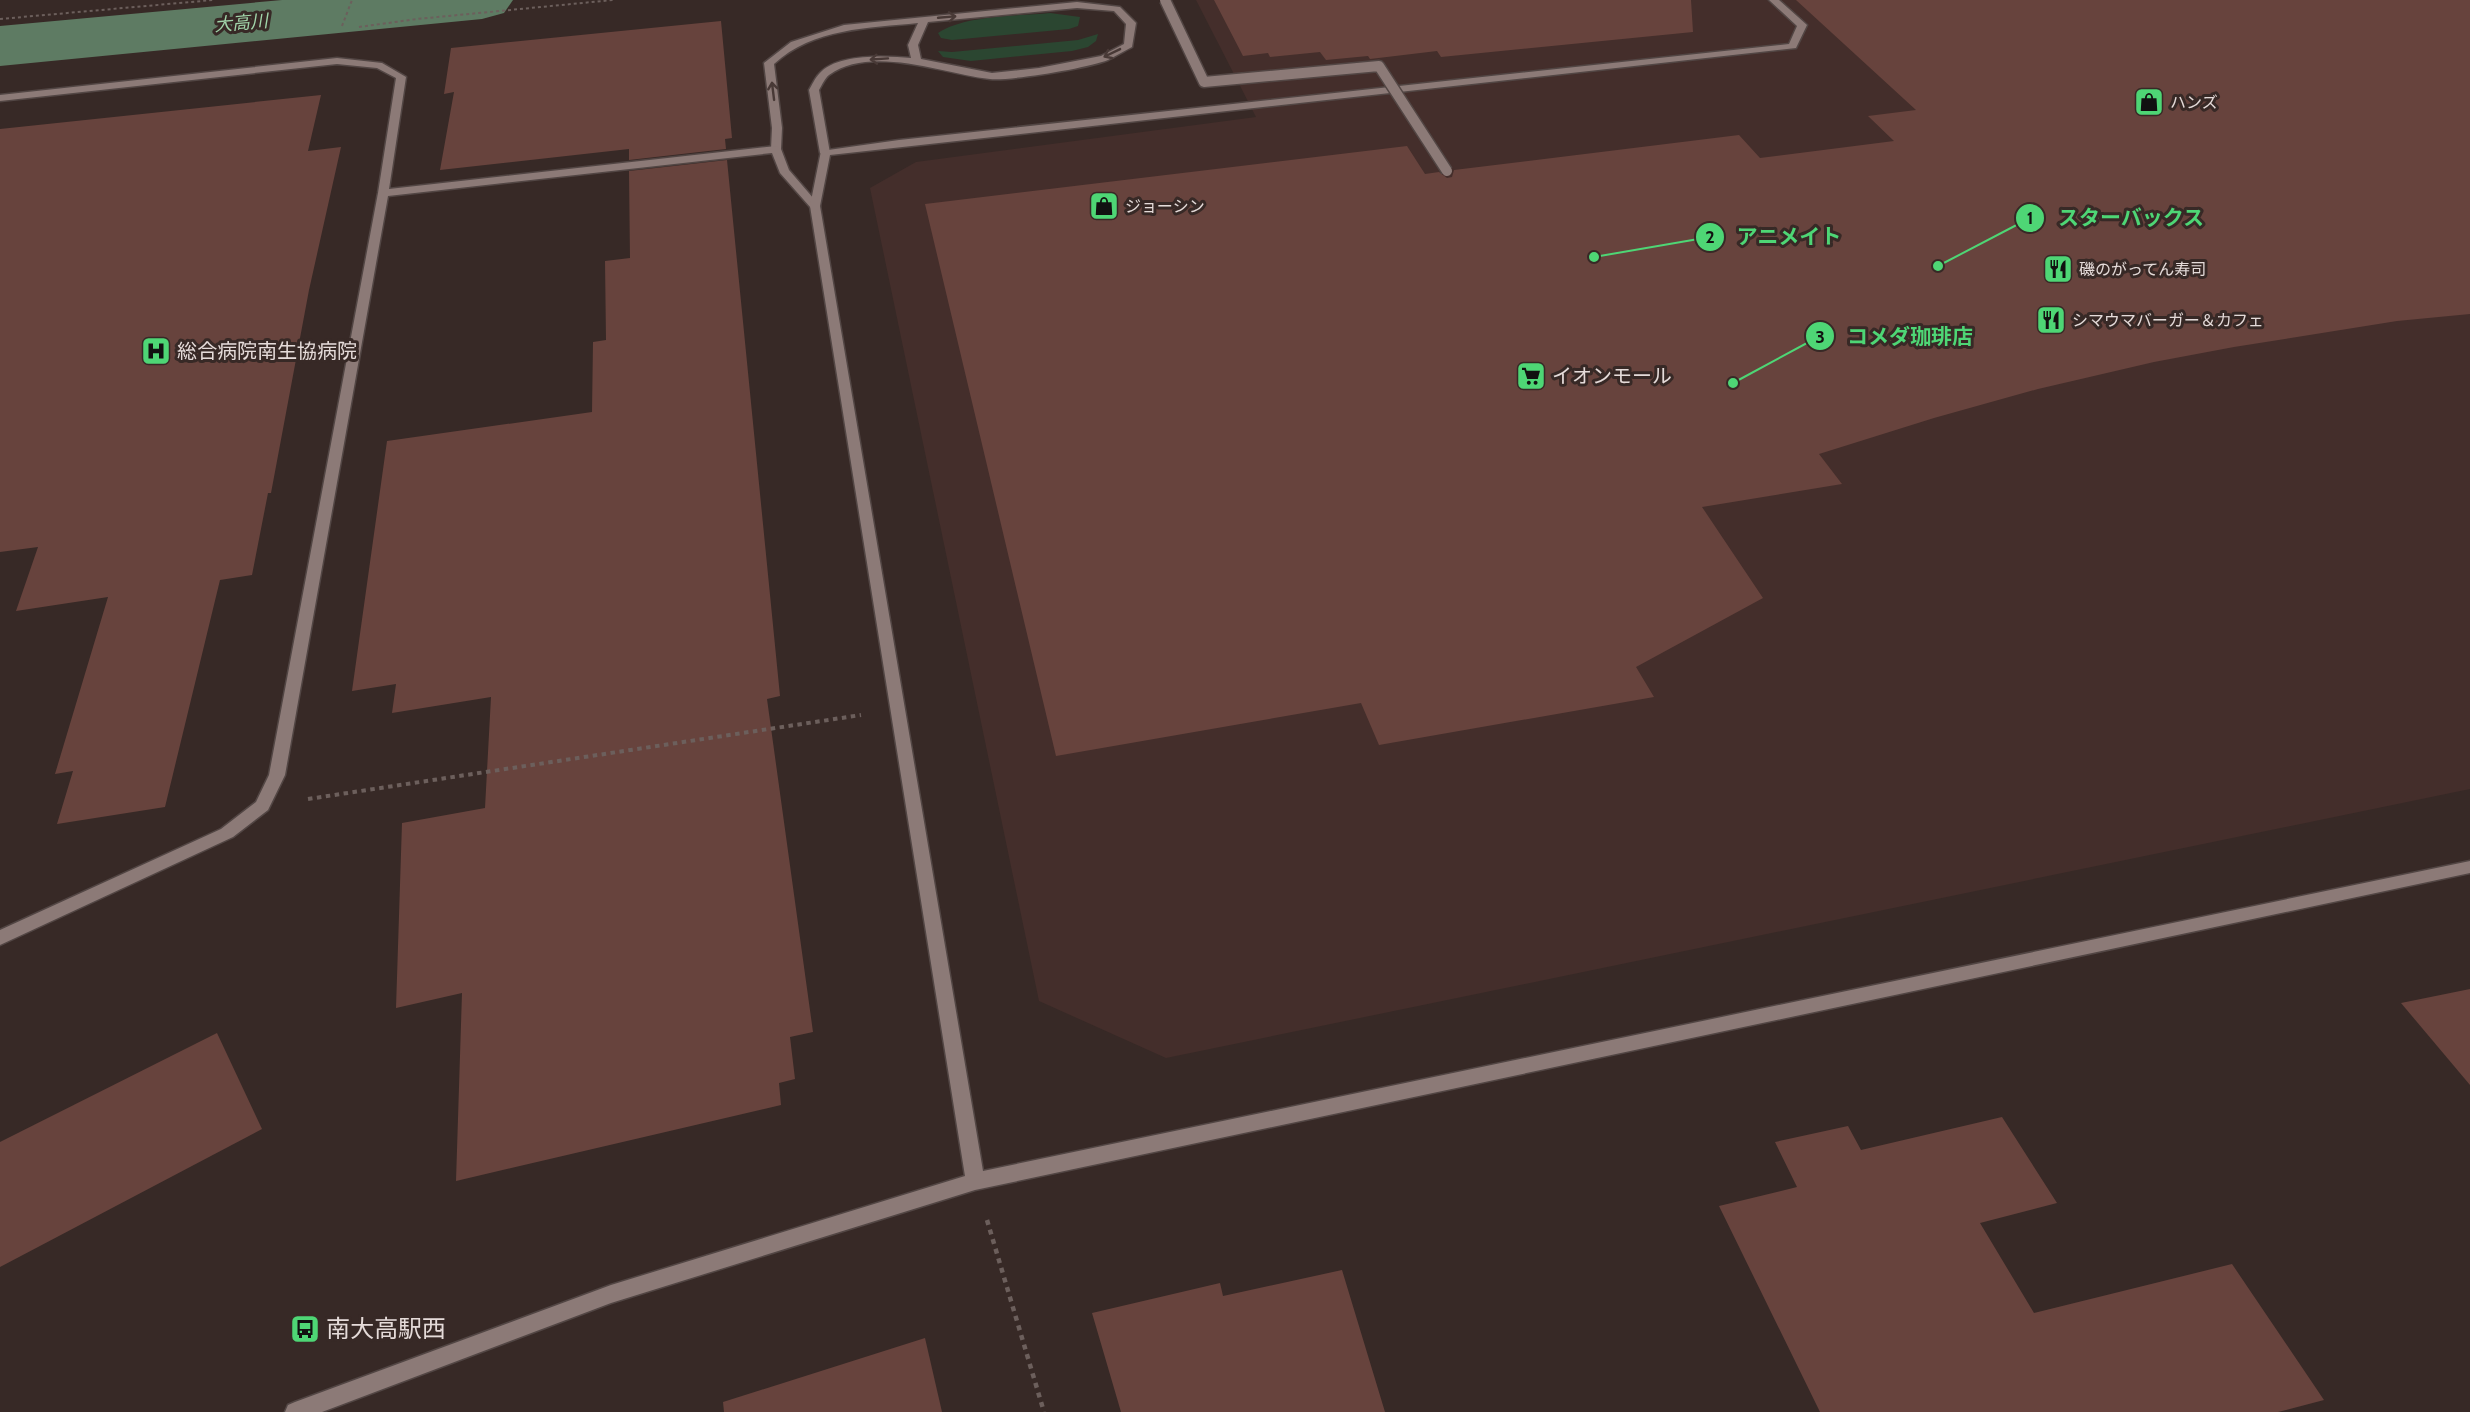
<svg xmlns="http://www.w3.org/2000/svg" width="2470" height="1412" font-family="Cabin,'Noto Sans JP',sans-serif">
<rect width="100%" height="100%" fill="#372926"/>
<!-- built -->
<path fill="#442e2b" d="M1196 0H2470V789L1166 1058 1039 1001 870 188 916 162 1256 117Z"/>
<!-- green -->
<g fill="#2b4631">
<path d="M1050 13 1080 17 1078 26 1069 29 952 40 941 38 938 33C964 15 1018 16 1050 13Z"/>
<path d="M1098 34 1096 41 1088 47 1072 51 971 61 943 57 938 51 952 52 1078 40Z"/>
</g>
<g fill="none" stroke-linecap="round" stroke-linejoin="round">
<!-- river -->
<path fill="#5e7b63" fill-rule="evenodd" d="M282 0H513L504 13 482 19 0 66V26Z"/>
</g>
<!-- building -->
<g fill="#67433d">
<path d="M1214 0H1691L1693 32 1441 57 1437 51 1370 59 1368 56 1326 60 1320 52 1270 57 1268 53 1243 56Z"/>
<path d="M1796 0H2470V314L2397 321 2234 347 2154 362 2038 389 1934 418 1819 454 1842 484 1702 507 1763 598 1636 667 1654 697 1379 745 1361 703 1056 756 925 204 1407 146 1425 174 1439 172 1447 178 1452 177 1454 170 1739 135 1760 158 1894 141 1868 116 1916 110Z"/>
<path d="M721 21 732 138 725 139 726 149 629 160V149L440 170 454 92 444 94 451 48Z"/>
<path d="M321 95 308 151 341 147 309 290 271 493H268L252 575 220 580 165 807 57 824 73 771 55 774 108 597 16 611 38 547 0 552V129Z"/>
<path d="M727 160 780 696 767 699 813 1032 790 1037 795 1079 779 1083 781 1105 456 1181 462 993 396 1008 402 823 485 808 491 697 392 713 396 684 352 691 387 441 592 412 593 342 606 340 605 261 630 258 629 171Z"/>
<path d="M2470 989V1085L2401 1003Z"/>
<path d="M217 1033 262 1129 0 1267V1142Z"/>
<path d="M2002 1117 2057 1203 1980 1223 2034 1313 2232 1264 2324 1400 2278 1412H1820L1719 1206 1797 1187 1775 1142 1848 1126 1861 1150Z"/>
<path d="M1342 1270 1385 1412H1121L1092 1313 1220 1283 1223 1296Z"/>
<path d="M925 1338 942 1412H724L723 1402Z"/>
</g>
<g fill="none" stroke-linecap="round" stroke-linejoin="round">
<!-- lane casing -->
<g stroke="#524644" stroke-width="3">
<path id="lane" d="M1077 2 1120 7 1136 23 1132 47C1124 51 1116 56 1108 60 1088 68 1011 81 990 79 945 74 871 44 829 75 825 78 822 85 819 90L830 153 825 156 820 153 809 90C812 85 815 78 819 74 837 53 886 56 911 58L908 45 918 23C869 28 813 28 774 64L782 128 781 149 776 152 771 149 772 128 764 63 791 42 844 25ZM1077 8 1114 11 1126 24 1124 44 1101 56 1039 68 992 73 921 59 918 45 928 22Z"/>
</g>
<!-- street casing -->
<g stroke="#524644" stroke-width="3">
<path id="street" d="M337 58 382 63 406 77 389 189 776 146 781 149 789 170 820 206 819 208H811L780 173 772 153 388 196 285 775 268 810 233 837 0 945V930L221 829 256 802 269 775 378 193 396 78 377 68 337 64 0 101V95Z"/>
</g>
<!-- secondary casing -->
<g stroke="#524644" stroke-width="3">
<path id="secondary" d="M1769 0H1779L1807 25 1796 48 830 155 820 206 983 1171 2470 861V873L975 1190 611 1303 322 1412H285L288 1405 295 1402 611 1285 965 1176 810 206 821 151 899 140 1789 44 1797 26Z"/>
</g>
<!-- path-far2 -->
<g stroke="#6c5f5c" stroke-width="2" stroke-dasharray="3 3" stroke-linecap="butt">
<path d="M0 19 213 0"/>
<path d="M342 26 352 0"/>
<path d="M359 27 417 19 613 0"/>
</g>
<!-- path-far1 -->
<path stroke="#6c5f5c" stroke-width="4" stroke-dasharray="4.5 4.5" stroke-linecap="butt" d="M308 799 861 715"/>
<!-- path -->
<path stroke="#6c5f5c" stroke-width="4.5" stroke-dasharray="5 5" stroke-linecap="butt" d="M987 1220 1044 1412"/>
<!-- lane -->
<use href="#lane" fill="#8c7a77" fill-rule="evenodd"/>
<!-- street -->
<use href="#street" fill="#8c7a77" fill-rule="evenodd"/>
<!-- secondary -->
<use href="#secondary" fill="#8c7a77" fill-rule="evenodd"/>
<!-- street-bridge casing -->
<g stroke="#524644" stroke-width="13" stroke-linecap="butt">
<path id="street-bridge" d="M1165 0 1204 82 1379 66 1447 171"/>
</g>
<!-- street-bridge -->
<use href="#street-bridge" stroke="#8c7a77" stroke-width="10"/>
</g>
<!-- one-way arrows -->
<defs><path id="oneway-shaft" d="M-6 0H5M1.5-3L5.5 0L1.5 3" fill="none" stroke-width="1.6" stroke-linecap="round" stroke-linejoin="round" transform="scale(1.5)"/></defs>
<g stroke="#483936">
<use href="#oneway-shaft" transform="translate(947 17) rotate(-5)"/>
<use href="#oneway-shaft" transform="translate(1112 53) rotate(154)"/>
<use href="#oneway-shaft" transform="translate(879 59) rotate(176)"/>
<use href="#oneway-shaft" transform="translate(773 91) rotate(-97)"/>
</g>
<!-- icons -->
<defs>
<g id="shop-square" transform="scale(1.5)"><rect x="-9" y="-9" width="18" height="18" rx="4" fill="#4ed675" stroke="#372926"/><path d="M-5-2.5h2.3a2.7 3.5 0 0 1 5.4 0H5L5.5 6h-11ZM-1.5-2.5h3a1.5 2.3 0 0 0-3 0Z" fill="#111"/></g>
<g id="restaurant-square" transform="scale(1.5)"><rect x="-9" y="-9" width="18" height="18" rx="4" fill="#4ed675" stroke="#372926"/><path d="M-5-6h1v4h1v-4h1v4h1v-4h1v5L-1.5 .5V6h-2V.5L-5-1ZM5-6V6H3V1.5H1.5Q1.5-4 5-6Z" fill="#111"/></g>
<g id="hospital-square" transform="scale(1.5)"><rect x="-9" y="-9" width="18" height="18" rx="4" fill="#4ed675" stroke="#372926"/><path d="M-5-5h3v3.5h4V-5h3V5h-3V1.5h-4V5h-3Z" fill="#111"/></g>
<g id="supermarket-square" transform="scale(1.5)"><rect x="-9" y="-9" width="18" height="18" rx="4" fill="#4ed675" stroke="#372926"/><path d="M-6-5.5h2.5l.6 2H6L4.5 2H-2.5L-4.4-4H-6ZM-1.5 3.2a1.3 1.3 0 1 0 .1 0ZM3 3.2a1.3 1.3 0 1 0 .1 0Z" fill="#111"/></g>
<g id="bus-square" transform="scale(1.5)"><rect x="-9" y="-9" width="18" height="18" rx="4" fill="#4ed675" stroke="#372926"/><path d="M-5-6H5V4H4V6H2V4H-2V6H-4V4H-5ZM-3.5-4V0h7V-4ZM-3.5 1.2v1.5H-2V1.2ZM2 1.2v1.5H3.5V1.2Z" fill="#111"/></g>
</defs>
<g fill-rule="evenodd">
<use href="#shop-square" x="2149" y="102"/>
<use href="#shop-square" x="1104" y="206"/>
<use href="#restaurant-square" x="2058" y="269"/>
<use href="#restaurant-square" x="2051" y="320"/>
<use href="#hospital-square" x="156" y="351"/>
<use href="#supermarket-square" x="1531" y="376"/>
<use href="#bus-square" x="305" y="1329"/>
</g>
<g text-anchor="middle" stroke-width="6" stroke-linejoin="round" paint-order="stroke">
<!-- far-poi labels -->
<g font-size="16" fill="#e5dbd9" stroke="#372926" text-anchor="start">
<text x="2170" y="108">ハンズ</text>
<text x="1125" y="212">ジョーシン</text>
<text x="2079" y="275">磯のがってん寿司</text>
<text x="2072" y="326">シマウマバーガー＆カフェ</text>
</g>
<!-- far-water labels -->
<g font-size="18" font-style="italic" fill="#a1d5aa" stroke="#372926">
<text transform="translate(241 23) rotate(-5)" y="6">大高川</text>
</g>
<!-- poi labels -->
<g font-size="20" fill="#e5dbd9" stroke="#372926" text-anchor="start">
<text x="177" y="358">総合病院南生協病院</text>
<text x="1552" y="383">イオンモール</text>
</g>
<!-- near-poi labels -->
<g font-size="24" fill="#e5dbd9" stroke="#372926" text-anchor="start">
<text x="326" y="1337">南大高駅西</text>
</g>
</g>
<!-- callouts -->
<path fill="none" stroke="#4ed675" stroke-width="2" d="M1938 266L2030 218M1594 257L1710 237M1733 383L1820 336"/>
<g fill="#4ed675" stroke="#372926" stroke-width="2">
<circle cx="1938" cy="266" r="6"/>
<circle cx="1594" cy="257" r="6"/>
<circle cx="1733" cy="383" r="6"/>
<circle cx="2030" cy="218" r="15"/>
<circle cx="1710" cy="237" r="15"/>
<circle cx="1820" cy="336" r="15"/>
</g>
<g font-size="18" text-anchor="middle" font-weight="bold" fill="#111">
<text x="2030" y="224">1</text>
<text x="1710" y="243">2</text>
<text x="1820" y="343">3</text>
</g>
<g font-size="21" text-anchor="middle" font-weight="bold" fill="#4ed675" stroke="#372926" stroke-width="6" stroke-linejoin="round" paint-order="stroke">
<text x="2131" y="225">スターバックス</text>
<text x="1789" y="244">アニメイト</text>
<text x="1910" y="344">コメダ珈琲店</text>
</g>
</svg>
